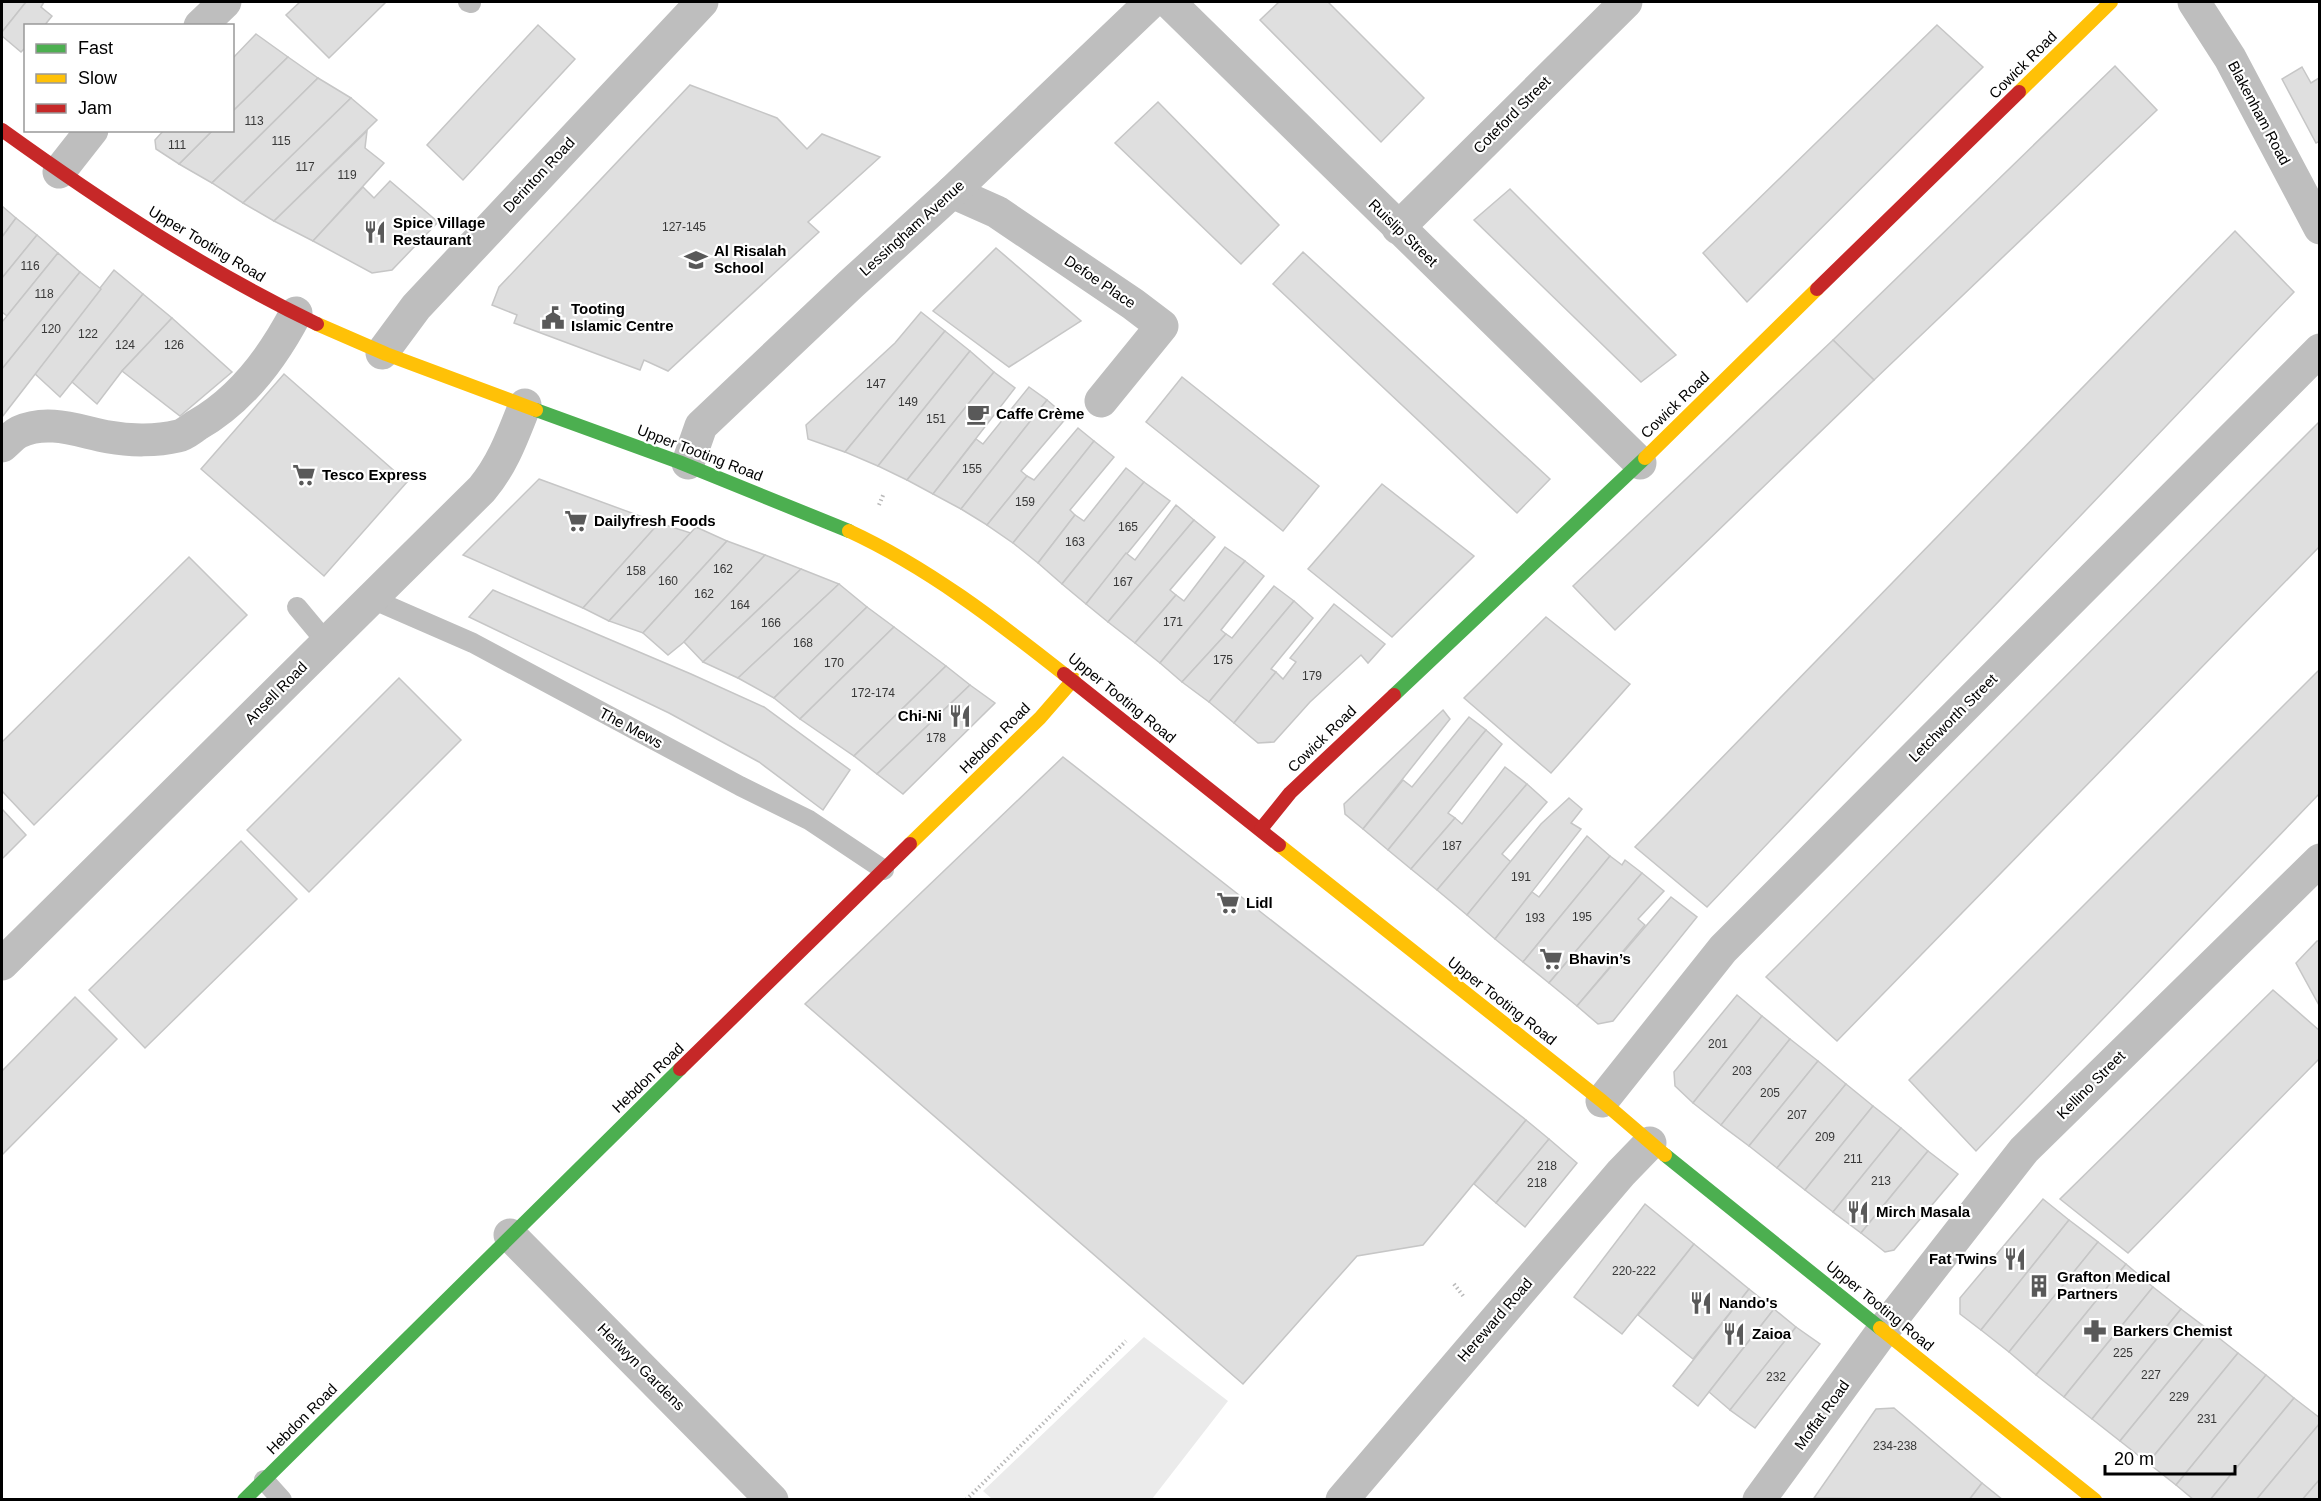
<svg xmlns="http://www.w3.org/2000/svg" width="2321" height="1501" font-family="Helvetica,sans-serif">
<rect width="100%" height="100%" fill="#fff"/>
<!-- green -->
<path fill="#ebebeb" d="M1144 1337 1228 1401 1152 1499H992L983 1491Z"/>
<!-- building -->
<g fill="#dfdfdf" stroke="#c6c6c6" stroke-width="1.5">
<path d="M2 2H26L2 32Z"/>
<path d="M26 2H44L41 7 52 16 44 26H26V47L21 52 2 36V32Z"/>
<path d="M300 2H386L329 58 286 15Z"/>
<path d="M1279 2H1328L1424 98 1381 142 1260 20Z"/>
<path d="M538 25 575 59 463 180 427 145Z"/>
<path d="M1937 25 1983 67 1747 302 1703 253Z"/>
<path d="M256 34 288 57 232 112V59Z"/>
<path d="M288 57 318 78 212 183 179 164 213 130H232V112Z"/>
<path d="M2115 66 2157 110 1874 380 1833 340Z"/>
<path d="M2302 67 2311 83 2319 78 2320 79V141L2316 143 2282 79Z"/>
<path d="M318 78 351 98 243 203 212 183Z"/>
<path d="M690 85 777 118 807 149 822 134 880 157 808 222 819 232 668 371 644 360 640 370 514 323 517 315 492 305 499 287Z"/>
<path d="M351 98 377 120 274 221 243 203Z"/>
<path d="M1158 102 1279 225 1241 264 1115 143Z"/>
<path d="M164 130H213L179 164 156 149 155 140Z"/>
<path d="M367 131 365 148 384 163 313 241 274 221Z"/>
<path d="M390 181 438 222 392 270 372 273 313 241 363 187 374 198Z"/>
<path d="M1510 189 1676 355 1641 382 1474 220Z"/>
<path d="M2 206 16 218 2 237Z"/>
<path d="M16 218 37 235 2 278V237Z"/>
<path d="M2235 231 2294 292 1707 907 1635 847Z"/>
<path d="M37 235 58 253 7 316 2 312V278Z"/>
<path d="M996 248 1081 321 1009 367 933 311Z"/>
<path d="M1303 252 1550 479 1517 513 1273 284Z"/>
<path d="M58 253 80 272 2 369V322Z"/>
<path d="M114 270 143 294 60 397 34 373Z"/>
<path d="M80 272 101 289 2 417V369Z"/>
<path d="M143 294 172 318 122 371 97 404 72 382Z"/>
<path d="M921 312 945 331 845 452 808 439 806 425 895 343Z"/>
<path d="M172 318 232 372 180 416 122 371Z"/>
<path d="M945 331 970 351 878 466 845 452Z"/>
<path d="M1833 340 1874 380 1615 630 1573 586Z"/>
<path d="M970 351 994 372 907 480 878 466Z"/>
<path d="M994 372 1015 388 933 494 907 480Z"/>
<path d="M284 374 407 482 324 576 201 469Z"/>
<path d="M1182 377 1319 486 1283 531 1146 422Z"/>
<path d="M1029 387 1047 400 961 509 933 494 976 439 983 444Z"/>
<path d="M1047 400 1067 417 1021 471 1027 476 987 525 961 509Z"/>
<path d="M2320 421V546L1837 1041 1766 977Z"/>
<path d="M1078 428 1094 441 1013 543 987 525 1027 476 1034 480Z"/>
<path d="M1094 441 1114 457 1070 510 1075 515 1038 563 1013 543Z"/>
<path d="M1126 468 1144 482 1062 584 1038 563 1075 515 1084 521Z"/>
<path d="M539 479 659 523 583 608 463 555Z"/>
<path d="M1144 482 1170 501 1086 604 1062 584Z"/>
<path d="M1382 484 1474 556 1392 637 1308 569Z"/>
<path d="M1176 505 1194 520 1108 622 1086 604 1126 553 1135 560Z"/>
<path d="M1194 520 1215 537 1170 590 1176 595 1135 643 1108 622Z"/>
<path d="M659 523 691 533 609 621 583 608Z"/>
<path d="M696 527 727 541 643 633 609 621Z"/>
<path d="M727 541 765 555 684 642 668 655 643 633Z"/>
<path d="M1225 547 1245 561 1160 663 1135 643 1176 595 1184 601Z"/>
<path d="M765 555 801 569 703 662 684 642Z"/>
<path d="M189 557 247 615 34 825 2 791V742Z"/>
<path d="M1245 561 1264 576 1221 630 1226 634 1182 682 1160 663Z"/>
<path d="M801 569 839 584 738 678 703 662Z"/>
<path d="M839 584 867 607 774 698 738 678Z"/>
<path d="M1274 586 1294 601 1209 702 1182 682 1226 634 1232 638Z"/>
<path d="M493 590 691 674 764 707 850 770 823 810 759 762 669 713 469 617Z"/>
<path d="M1294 601 1313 618 1271 669 1276 672 1234 723 1209 702Z"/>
<path d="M1334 604 1385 644 1368 663 1361 655 1310 702 1274 742 1258 743 1234 723 1276 672 1283 679 1296 662 1290 658Z"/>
<path d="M867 607 894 627 800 719 774 698Z"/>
<path d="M1546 617 1630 684 1551 773 1464 698Z"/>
<path d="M894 627 946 666 854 756 800 719Z"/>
<path d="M946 666 970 685 877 774 854 756Z"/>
<path d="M2320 669V793L1976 1151 1909 1080Z"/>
<path d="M399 678 461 740 309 892 247 830Z"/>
<path d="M970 685 995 703 903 794 877 774Z"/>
<path d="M1443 710 1450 719 1363 829 1345 814 1344 804Z"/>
<path d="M1469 717 1486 730 1388 850 1363 829 1403 780 1412 787Z"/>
<path d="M1486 730 1502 744 1448 813 1455 818 1411 869 1388 850Z"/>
<path d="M1063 757 1526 1120 1423 1245 1357 1256 1243 1384 805 1004Z"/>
<path d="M1505 767 1527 784 1437 890 1411 869 1455 818 1462 824Z"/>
<path d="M1527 784 1547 802 1502 854 1511 862 1467 915 1437 890Z"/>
<path d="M1569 798 1582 809 1571 823 1581 829 1495 939 1467 915 1541 824Z"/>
<path d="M2 809 26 835 2 859Z"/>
<path d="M1587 836 1610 856 1523 962 1495 939 1532 892 1539 897Z"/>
<path d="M241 841 297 899 145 1048 89 990Z"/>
<path d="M1610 856 1622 865 1625 860 1642 873 1549 983 1523 962Z"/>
<path d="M1642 873 1664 891 1638 919 1645 925 1577 1006 1549 983Z"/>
<path d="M1671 897 1697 917 1613 1021 1598 1024 1577 1006Z"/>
<path d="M2317 941H2320V1007L2296 963Z"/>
<path d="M2273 990 2320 1031V1058L2128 1253 2060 1199Z"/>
<path d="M1737 995 1762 1016 1693 1103 1675 1086 1674 1072Z"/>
<path d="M75 997 117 1039 2 1155V1071Z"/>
<path d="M1762 1016 1790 1039 1721 1125 1693 1103Z"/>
<path d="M1790 1039 1818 1061 1749 1146 1721 1125Z"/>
<path d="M1818 1061 1846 1084 1777 1168 1749 1146Z"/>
<path d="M1846 1084 1873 1106 1805 1190 1777 1168Z"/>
<path d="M1873 1106 1901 1128 1833 1212 1805 1190Z"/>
<path d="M1526 1120 1549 1139 1496 1203 1474 1184Z"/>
<path d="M1901 1128 1928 1151 1861 1233 1833 1212Z"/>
<path d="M1549 1139 1577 1163 1525 1227 1496 1203Z"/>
<path d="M1928 1151 1958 1174 1894 1250 1885 1252 1861 1233Z"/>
<path d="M2043 1199 2069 1220 1981 1330 1960 1314V1298Z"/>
<path d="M1645 1204 1694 1244 1622 1334 1574 1297Z"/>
<path d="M2069 1220 2098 1242 2009 1352 1981 1330Z"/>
<path d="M2098 1242 2126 1264 2036 1375 2009 1352Z"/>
<path d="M1694 1244 1749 1289 1693 1359 1638 1315Z"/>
<path d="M2126 1264 2153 1287 2064 1397 2036 1375Z"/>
<path d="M2153 1287 2181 1309 2092 1419 2064 1397Z"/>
<path d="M1749 1289 1774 1309 1698 1406 1673 1386Z"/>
<path d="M1774 1309 1796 1327 1730 1410 1709 1392Z"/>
<path d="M2181 1309 2210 1331 2120 1441 2092 1419Z"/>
<path d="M1796 1327 1820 1344 1755 1428 1730 1410Z"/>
<path d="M2210 1331 2238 1353 2148 1463 2120 1441Z"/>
<path d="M2238 1353 2266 1375 2176 1485 2148 1463Z"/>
<path d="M2266 1375 2294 1398 2210 1500H2194L2176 1485Z"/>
<path d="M2294 1398 2320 1418V1423L2256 1500H2210Z"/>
<path d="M1894 1408 1982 1483 1969 1500 1814 1498 1876 1409Z"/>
<path d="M2320 1423V1479L2302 1500H2256Z"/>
<path d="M2320 1479V1500H2302Z"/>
<path d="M1982 1483 2003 1500H1969Z"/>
</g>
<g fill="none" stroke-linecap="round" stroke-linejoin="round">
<!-- path -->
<g stroke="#b9b9b9" stroke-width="4" stroke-dasharray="1.5 3" stroke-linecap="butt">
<path d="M879 505 884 493"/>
<path d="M1454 1284 1464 1297"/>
<path d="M966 1500 1126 1341"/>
</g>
<!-- lane -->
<g stroke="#bebebe" stroke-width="20">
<path d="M468 2 471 3"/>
<path d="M372 599 473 643 740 786 809 820 884 870"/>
<path d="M297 607 327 643"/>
<path d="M264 1480 282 1500"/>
</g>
<!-- street -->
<g stroke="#bebebe" stroke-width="33">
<path d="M1169 2 1640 463"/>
<path d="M2194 2 2230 58 2320 228"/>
<path d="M200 26 225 2"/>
<path d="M59 172 92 130"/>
<path d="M952 192 997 212 1133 304 1162 326 1101 401"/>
<path d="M1398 228 1626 2"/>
<path d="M382 353 416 307 702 2"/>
<path d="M2 446C7 442 13 435 19 432 49 418 80 432 109 437 130 441 157 441 178 436 184 435 191 429 197 425 241 400 273 357 296 313"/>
<path d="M688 463 701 426 850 285 952 192 1151 2"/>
<path d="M2 964 482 489C503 464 513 435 525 405"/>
<path d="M1602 1101 1723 949 2320 350"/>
<path d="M510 1235 772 1500"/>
<path d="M1342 1500 1621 1173 1650 1143"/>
<path d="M1759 1500 1884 1329 2024 1150 2320 860"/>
</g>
<!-- fast -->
<g stroke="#4caf50" stroke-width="14">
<path d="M536 410 679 462 849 531"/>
<path d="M1394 695 1645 458"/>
<path d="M1665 1155 1880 1328"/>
<path d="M244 1500 680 1069"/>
</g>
<!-- slow -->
<g stroke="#ffc107" stroke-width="14">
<path d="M2019 92 2111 2"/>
<path d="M317 324 386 354 536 410"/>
<path d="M1645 458 1817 289"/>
<path d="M849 531C927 567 997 621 1064 674"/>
<path d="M910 844 1040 718 1074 679"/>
<path d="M1279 845 1602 1101 1665 1155"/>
<path d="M1880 1328 2095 1500"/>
</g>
<!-- jam -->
<g stroke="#c62828" stroke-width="14">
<path d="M2 130C102 202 205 270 317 324"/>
<path d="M1817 289 2019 92"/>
<path d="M1064 674 1279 845"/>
<path d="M1261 829 1290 793 1394 695"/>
<path d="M680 1069 910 844"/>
</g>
</g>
<!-- icons -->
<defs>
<g id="restaurant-bare" transform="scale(1.8)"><path d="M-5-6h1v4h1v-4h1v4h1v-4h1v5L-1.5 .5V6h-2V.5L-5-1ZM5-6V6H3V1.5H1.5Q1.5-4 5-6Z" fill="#595959" stroke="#fff" stroke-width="2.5" paint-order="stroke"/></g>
<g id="school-bare" transform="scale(1.8)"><path d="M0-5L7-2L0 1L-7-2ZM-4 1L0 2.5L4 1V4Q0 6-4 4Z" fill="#595959" stroke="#fff" stroke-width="2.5" paint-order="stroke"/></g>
<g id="civic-bare" transform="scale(1.8)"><path d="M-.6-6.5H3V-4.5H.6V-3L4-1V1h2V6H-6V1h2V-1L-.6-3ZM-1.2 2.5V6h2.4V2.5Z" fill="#595959" stroke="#fff" stroke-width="2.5" paint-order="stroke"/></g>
<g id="cafe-bare" transform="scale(1.8)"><path d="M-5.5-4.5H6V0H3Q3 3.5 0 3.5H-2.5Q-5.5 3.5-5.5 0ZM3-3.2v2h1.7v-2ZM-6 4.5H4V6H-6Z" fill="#595959" stroke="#fff" stroke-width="2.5" paint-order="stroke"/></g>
<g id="supermarket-bare" transform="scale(1.8)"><path d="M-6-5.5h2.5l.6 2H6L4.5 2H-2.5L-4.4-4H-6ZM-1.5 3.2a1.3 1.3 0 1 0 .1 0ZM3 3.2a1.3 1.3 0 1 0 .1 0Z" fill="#595959" stroke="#fff" stroke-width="2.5" paint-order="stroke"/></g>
<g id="building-bare" transform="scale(1.8)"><path d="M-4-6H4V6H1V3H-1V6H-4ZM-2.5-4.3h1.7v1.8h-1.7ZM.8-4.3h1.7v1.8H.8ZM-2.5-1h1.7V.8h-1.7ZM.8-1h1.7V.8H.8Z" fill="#595959" stroke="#fff" stroke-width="2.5" paint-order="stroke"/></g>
<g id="pharmacy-bare" transform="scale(1.8)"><path d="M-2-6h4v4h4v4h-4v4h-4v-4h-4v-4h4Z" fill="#595959" stroke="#fff" stroke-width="2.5" paint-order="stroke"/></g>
</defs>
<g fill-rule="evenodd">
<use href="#restaurant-bare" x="375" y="232"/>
<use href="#school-bare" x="696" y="260"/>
<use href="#civic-bare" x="553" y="318"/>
<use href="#cafe-bare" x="978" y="414"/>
<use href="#supermarket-bare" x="304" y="475"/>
<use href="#supermarket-bare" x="576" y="521"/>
<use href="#restaurant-bare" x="960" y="716"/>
<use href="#supermarket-bare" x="1228" y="903"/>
<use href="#supermarket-bare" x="1551" y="959"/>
<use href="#restaurant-bare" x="1858" y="1212"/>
<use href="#restaurant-bare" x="2015" y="1259"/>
<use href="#building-bare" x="2039" y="1286"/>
<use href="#restaurant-bare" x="1701" y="1303"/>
<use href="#pharmacy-bare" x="2095" y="1331"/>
<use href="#restaurant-bare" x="1734" y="1334"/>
</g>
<g text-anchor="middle" stroke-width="4.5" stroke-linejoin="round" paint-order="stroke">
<!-- number labels -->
<g font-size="12" fill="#383838">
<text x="254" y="125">113</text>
<text x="281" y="145">115</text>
<text x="177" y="149">111</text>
<text x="305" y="171">117</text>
<text x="347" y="179">119</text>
<text x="684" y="231">127-145</text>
<text x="30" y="270">116</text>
<text x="44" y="298">118</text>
<text x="51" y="333">120</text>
<text x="88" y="338">122</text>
<text x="125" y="349">124</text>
<text x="174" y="349">126</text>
<text x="876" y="388">147</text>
<text x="908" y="406">149</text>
<text x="936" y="423">151</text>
<text x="972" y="473">155</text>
<text x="1025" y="506">159</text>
<text x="1128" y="531">165</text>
<text x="1075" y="546">163</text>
<text x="723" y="573">162</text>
<text x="636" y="575">158</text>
<text x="668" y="585">160</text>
<text x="1123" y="586">167</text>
<text x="704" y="598">162</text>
<text x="740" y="609">164</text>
<text x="1173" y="626">171</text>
<text x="771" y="627">166</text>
<text x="803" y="647">168</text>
<text x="1223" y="664">175</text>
<text x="834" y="667">170</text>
<text x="1312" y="680">179</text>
<text x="873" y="697">172-174</text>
<text x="936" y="742">178</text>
<text x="1452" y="850">187</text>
<text x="1521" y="881">191</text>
<text x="1582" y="921">195</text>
<text x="1535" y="922">193</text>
<text x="1718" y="1048">201</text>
<text x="1742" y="1075">203</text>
<text x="1770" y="1097">205</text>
<text x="1797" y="1119">207</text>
<text x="1825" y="1141">209</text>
<text x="1853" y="1163">211</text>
<text x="1547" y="1170">218</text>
<text x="1881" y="1185">213</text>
<text x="1537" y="1187">218</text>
<text x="1634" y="1275">220-222</text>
<text x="2123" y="1357">225</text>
<text x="2151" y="1379">227</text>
<text x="1776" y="1381">232</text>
<text x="2179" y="1401">229</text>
<text x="2207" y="1423">231</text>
<text x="1895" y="1450">234-238</text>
</g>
<!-- street labels -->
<g font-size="15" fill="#000" stroke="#fff">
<text transform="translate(2023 65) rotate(-45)" y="5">Cowick Road</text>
<text transform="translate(2259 113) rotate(62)" y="5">Blakenham Road</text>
<text transform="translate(1512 115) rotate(-45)" y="5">Coteford Street</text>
<text transform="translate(539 175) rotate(-47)" y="5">Derinton Road</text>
<text transform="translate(912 228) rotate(-42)" y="5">Lessingham Avenue</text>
<text transform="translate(1403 233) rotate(44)" y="5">Ruislip Street</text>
<text transform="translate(207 244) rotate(31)" y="5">Upper Tooting Road</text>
<text transform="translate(1100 282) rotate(34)" y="5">Defoe Place</text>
<text transform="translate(1675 405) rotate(-44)" y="5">Cowick Road</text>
<text transform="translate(700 453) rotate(21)" y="5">Upper Tooting Road</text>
<text transform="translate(276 693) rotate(-45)" y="5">Ansell Road</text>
<text transform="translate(1122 698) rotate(39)" y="5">Upper Tooting Road</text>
<text transform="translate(1953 718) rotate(-45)" y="5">Letchworth Street</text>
<text transform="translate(631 728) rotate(28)" y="5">The Mews</text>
<text transform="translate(995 738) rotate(-45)" y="5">Hebdon Road</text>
<text transform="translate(1322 739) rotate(-44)" y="5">Cowick Road</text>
<text transform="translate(1502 1001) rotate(38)" y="5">Upper Tooting Road</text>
<text transform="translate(648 1078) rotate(-44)" y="5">Hebdon Road</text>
<text transform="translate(2091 1085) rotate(-45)" y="5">Kellino Street</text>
<text transform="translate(1880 1306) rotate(39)" y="5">Upper Tooting Road</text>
<text transform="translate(1495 1320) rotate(-49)" y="5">Hereward Road</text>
<text transform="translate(641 1367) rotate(45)" y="5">Herlwyn Gardens</text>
<text transform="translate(1822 1415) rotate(-54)" y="5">Moffat Road</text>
<text transform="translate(302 1419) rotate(-45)" y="5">Hebdon Road</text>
</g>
<!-- poi labels -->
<g font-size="15" font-weight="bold" fill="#000" stroke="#fff" text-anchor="start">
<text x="393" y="228">Spice Village<tspan x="393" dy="17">Restaurant</tspan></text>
<text x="714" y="256">Al Risalah<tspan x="714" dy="17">School</tspan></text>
<text x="571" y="314">Tooting<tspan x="571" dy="17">Islamic Centre</tspan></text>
<text x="996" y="419">Caffe Crème</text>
<text x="322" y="480">Tesco Express</text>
<text x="594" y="526">Dailyfresh Foods</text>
<text x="942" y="721" text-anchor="end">Chi-Ni</text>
<text x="1246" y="908">Lidl</text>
<text x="1569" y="964">Bhavin’s</text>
<text x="1876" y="1217">Mirch Masala</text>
<text x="1997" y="1264" text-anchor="end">Fat Twins</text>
<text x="2057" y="1282">Grafton Medical<tspan x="2057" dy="17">Partners</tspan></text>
<text x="1719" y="1308">Nando's</text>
<text x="2113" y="1336">Barkers Chemist</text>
<text x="1752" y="1339">Zaioa</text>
</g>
</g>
<!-- border -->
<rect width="2321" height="1501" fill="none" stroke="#000000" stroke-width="6"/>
<!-- legend -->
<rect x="24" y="24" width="210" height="108" fill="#ffffff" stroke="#999999" stroke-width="1.5"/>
<rect x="36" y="44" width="30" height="9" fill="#4caf50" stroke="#999999" stroke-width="1.5"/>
<text x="78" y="54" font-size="18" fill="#000000">Fast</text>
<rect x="36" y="74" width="30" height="9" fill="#ffc107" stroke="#999999" stroke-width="1.5"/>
<text x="78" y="84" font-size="18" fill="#000000">Slow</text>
<rect x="36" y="104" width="30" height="9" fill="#c62828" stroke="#999999" stroke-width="1.5"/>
<text x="78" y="114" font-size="18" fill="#000000">Jam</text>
<!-- scale -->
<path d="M2105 1465v9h130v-9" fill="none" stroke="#000000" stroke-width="3"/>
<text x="2114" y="1465" font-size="18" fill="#000000" stroke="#ffffff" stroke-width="4.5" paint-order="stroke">20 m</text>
</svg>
